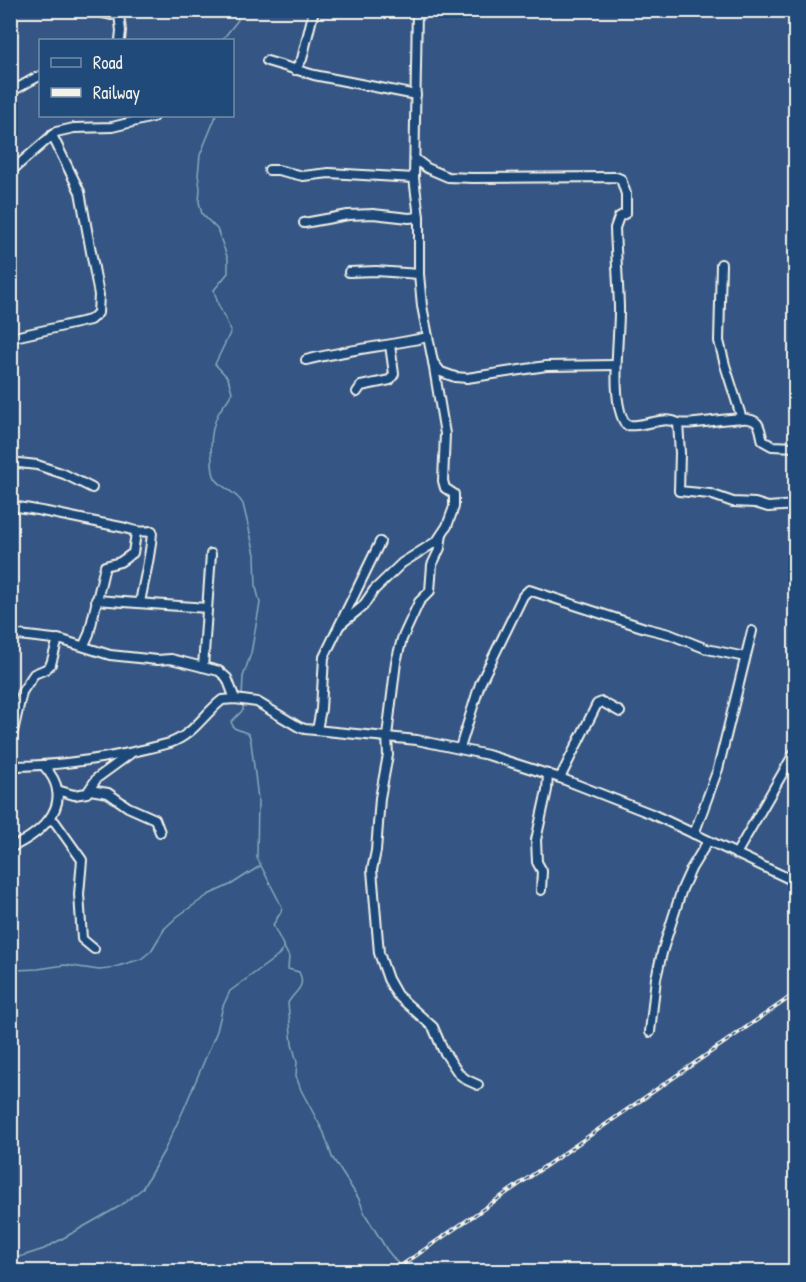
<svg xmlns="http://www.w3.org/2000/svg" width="806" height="1282" font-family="'Patrick Hand',sans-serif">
<rect width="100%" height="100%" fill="#355684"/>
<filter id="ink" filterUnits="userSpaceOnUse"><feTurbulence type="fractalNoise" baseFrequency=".0167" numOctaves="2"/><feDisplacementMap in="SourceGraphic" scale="12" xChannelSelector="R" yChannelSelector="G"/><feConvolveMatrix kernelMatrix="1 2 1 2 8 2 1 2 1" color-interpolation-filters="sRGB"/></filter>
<g filter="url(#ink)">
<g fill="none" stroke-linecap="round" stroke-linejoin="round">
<!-- stream -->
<g stroke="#89a9bc" stroke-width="1.5">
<path d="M222 40 238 20 237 10"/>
<path d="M216 116 200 155 198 175 200 188 199 202 202 214 217 229 228 259V273L214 290 218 304 231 331 215 364 228 378 232 392C229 400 223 405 219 412 211 427 210 443 212 459 212 466 212 472 215 478 222 489 236 491 243 504L255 554 256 587 260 603 251 653 243 677 242 697"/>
<path d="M243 702V710L231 722 234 728 249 734 251 742 258 799 257 858 282 907 281 912 273 925 289 957 288 969 299 972C307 988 294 991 288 1003L292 1044 297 1062 296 1076 301 1090 324 1133 332 1157 359 1199 365 1214 387 1250 405 1272"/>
<path d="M10 968 16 970 38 969 65 965 99 970 108 969 141 959 151 951 165 928 178 916 208 895 232 884 260 866"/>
<path d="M10 1260 44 1249 120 1206 142 1189 164 1151 183 1111 217 1031 223 1006 230 991 278 956 283 949V946"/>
</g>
<!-- minor casing -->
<g stroke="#f4f1e8" stroke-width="12">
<g id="minor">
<path d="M90 10 111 15 128 10"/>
<path d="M417 10 414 178 419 217V274L422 306 433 362 441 372 455 377 467 378 546 366 616 365"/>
<path d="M119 14 121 31 120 40"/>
<path d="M267 61 314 75 416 95"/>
<path d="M295 70 302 59 314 10"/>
<path d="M10 92C21 87 30 80 40 76"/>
<path d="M415 159 427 168 448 177 472 178 616 177 621 179 626 194V213L619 217 615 228C616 254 618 280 619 306 620 336 609 400 626 425 643 428 662 415 678 423L680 453 679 491 710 494 733 502 755 503 768 507 796 505"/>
<path d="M269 170H278L303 176 329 173 414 178"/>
<path d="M10 172 56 132 74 128 112 127 153 117"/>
<path d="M304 223 348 215 373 214 409 218 419 217"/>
<path d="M721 264 719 341 725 365 742 419"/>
<path d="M349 272 376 271 419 274"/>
<path d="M10 338 90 320 98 313 99 295 80 192 52 135"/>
<path d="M306 360C346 350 387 346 428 337"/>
<path d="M357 392 361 386 390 380 394 374 390 345"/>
<path d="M678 423C695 427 747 411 757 423 761 427 761 436 763 441L772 446 796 447"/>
<path d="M10 462 37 465 64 474 92 488"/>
<path d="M10 506C46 510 81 520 116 526 133 529 133 533 152 531 151 556 144 579 140 603"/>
<path d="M442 534 440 548 432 565 430 591 419 602 402 639 396 662 387 736 388 755 380 798 376 851 372 870 379 953 388 979 397 995 433 1027 443 1050 459 1074 467 1080 478 1085"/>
<path d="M96 600 207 608"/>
<path d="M340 625 363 606 374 590 402 563 437 541 447 526 454 507V494L445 488 443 481 445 434 433 362"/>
<path d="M10 634 62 640 110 655 157 660 171 659 219 671 227 678 235 699"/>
<path d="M84 645 89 634 105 566 120 562 133 553 136 533"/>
<path d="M203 667 211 554"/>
<path d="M317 730 321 709 324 657 380 542"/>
<path d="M10 745 22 692 34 674 46 669 51 664 58 639"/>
<path d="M460 748 480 684 523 596 529 590 645 628 669 634 707 649 745 657"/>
<path d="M10 766C65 766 118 757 170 743 193 735 203 715 222 700L235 699 257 702 299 727 305 729 417 740 488 755 560 778 652 814 796 882"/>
<path d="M560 778 597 704 602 702 620 712"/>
<path d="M57 790 74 795 87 793 97 778 130 754"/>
<path d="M90 790 108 793 128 807 155 819 160 832"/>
<path d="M50 819 55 822 82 860 79 894 82 939 94 949"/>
<path d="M694 834 718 769 752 631"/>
<path d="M10 848C44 832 77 802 44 766"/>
<path d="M736 854 796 750"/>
<path d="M541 890 542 871 537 862 536 840 547 790 548 774"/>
<path d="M650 1032 656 978 663 949 682 889 691 869 708 841"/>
</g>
</g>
<!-- minor -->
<use href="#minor" stroke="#1f4a7a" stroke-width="8"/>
<!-- rail casing -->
<g stroke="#f4f1e8" stroke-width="4">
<path id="rail" d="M392 1272 796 993"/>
</g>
<!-- rail -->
<use href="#rail" stroke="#1f4a7a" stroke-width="1.5" stroke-dasharray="4.5" stroke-linecap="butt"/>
</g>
</g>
<!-- margin -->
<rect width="806" height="1282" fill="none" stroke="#1f4a7a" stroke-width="36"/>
<rect x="18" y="18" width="770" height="1246" fill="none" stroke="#f4f1e8" stroke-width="2" filter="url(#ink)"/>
<!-- legend -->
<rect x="39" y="39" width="195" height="78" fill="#1f4a7a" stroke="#748da6" stroke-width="1.5"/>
<rect x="51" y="58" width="30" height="9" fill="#1f4a7a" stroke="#748da6" stroke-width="1.5"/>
<text x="93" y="69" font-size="18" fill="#f4f1e8">Road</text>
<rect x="51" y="88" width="30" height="9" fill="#f4f1e8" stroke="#748da6" stroke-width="1.5"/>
<text x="93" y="99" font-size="18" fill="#f4f1e8">Railway</text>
</svg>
